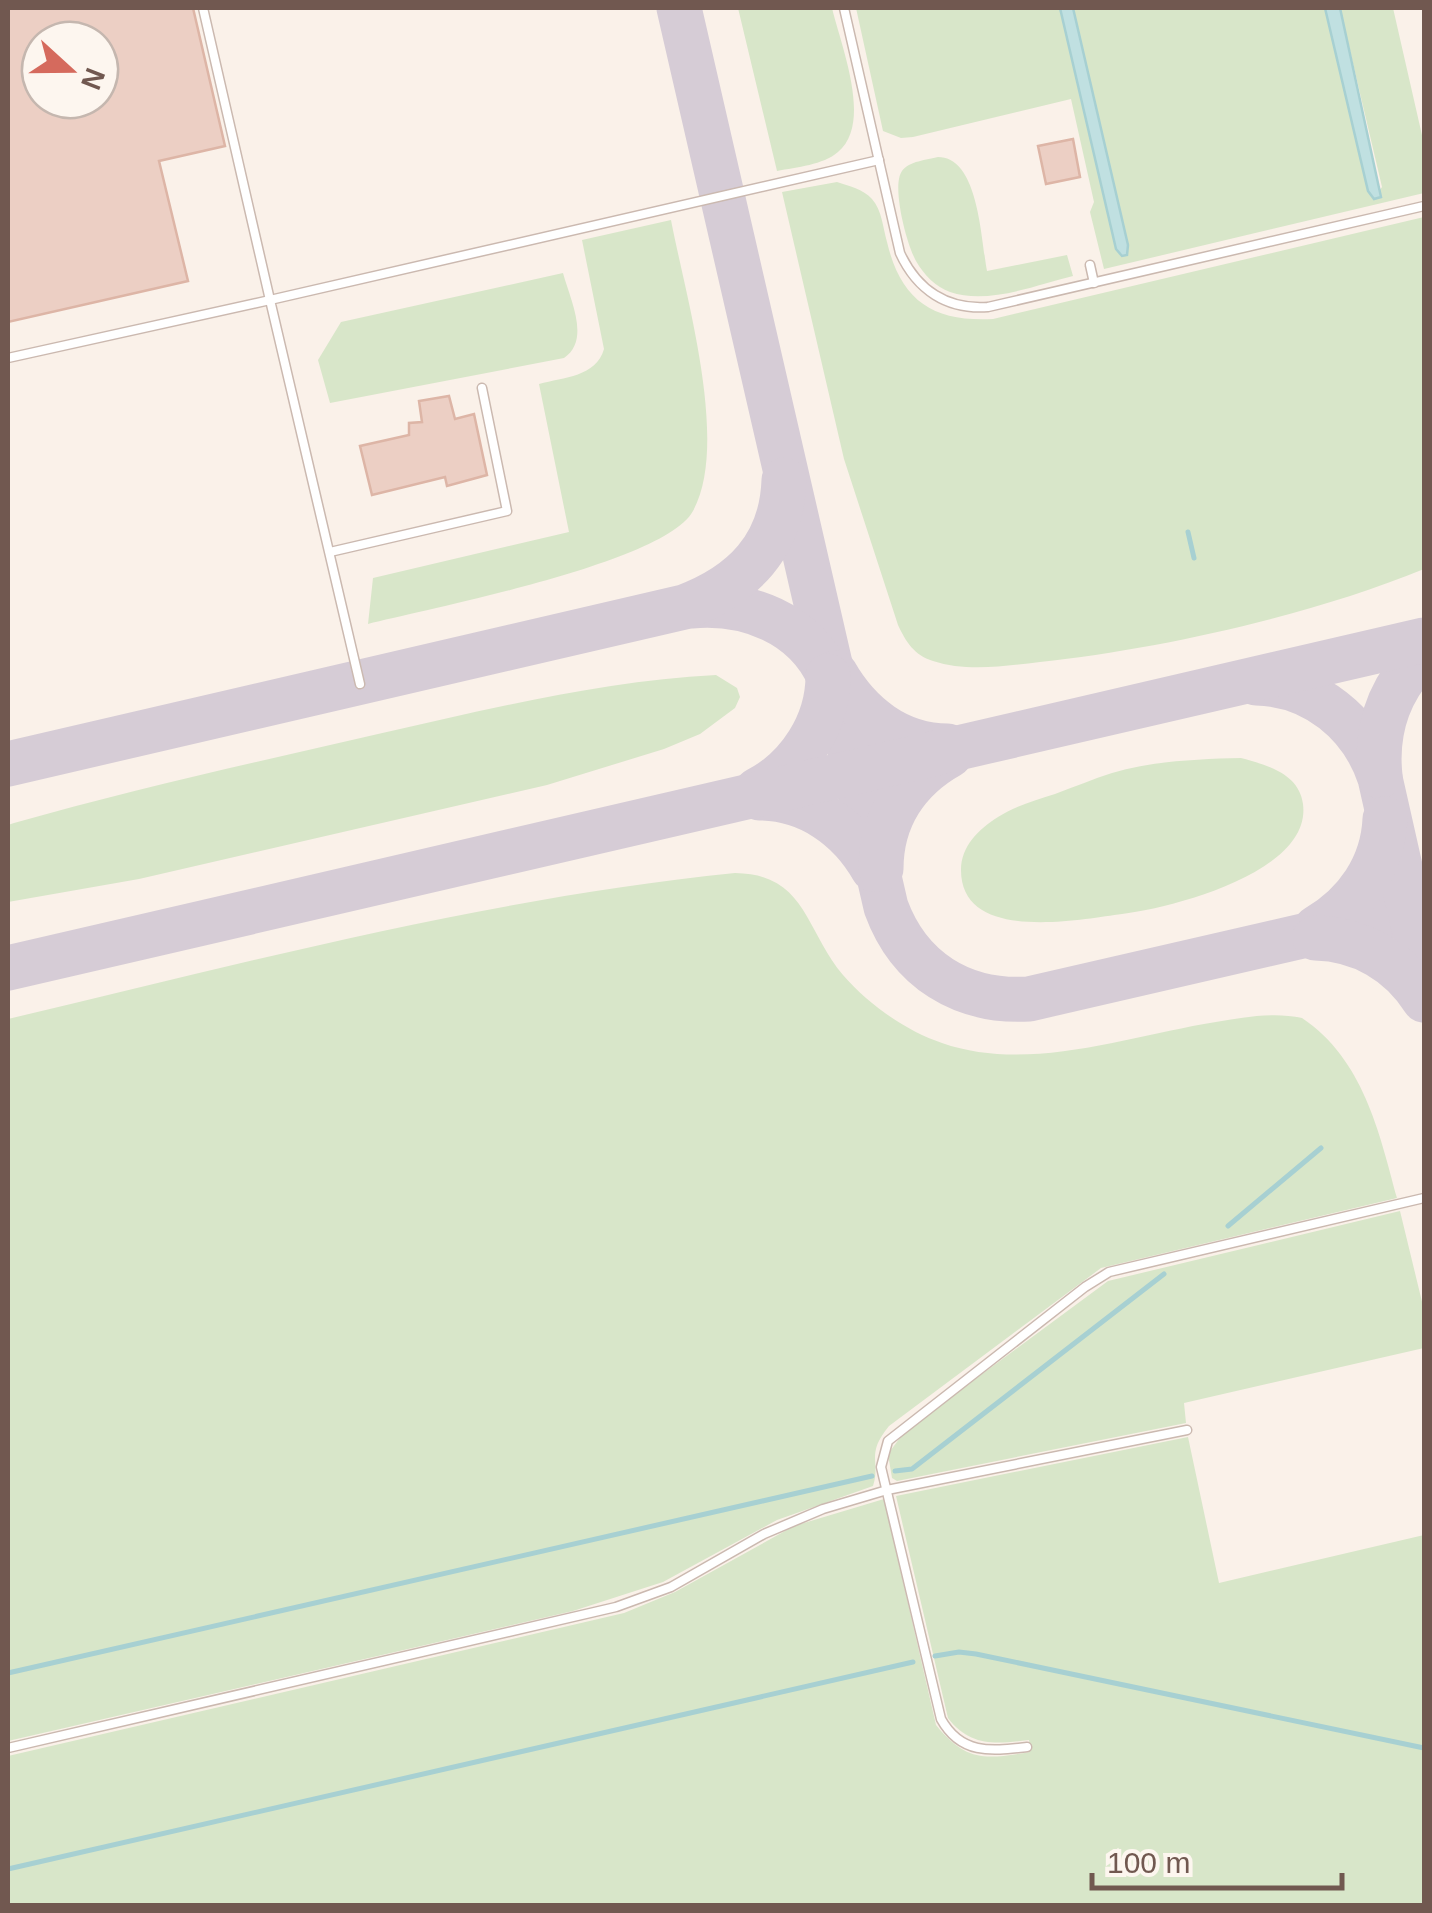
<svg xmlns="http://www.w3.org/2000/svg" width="1432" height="1913" font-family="Helvetica,sans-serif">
<rect width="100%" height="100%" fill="#faf1e9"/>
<!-- green -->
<g fill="#d8e6c9">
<path d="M738 8H832C841 46 873 123 838 152 823 165 797 167 777 171Z"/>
<path d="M856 8H1060L1116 248 1121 252 1126 251 1128 245 1073 8H1325L1368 190 1374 198 1382 187 1340 8H1393L1424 144V193L1104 269 1090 212 1094 202 1071 99 913 137 901 138 883 131Z"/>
<path d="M938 157C979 157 981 240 987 271L1067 255 1073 276C1036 285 988 305 950 292 936 287 924 275 916 261 907 245 891 186 902 171 909 161 927 160 938 157Z"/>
<path d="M837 182C849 186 863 189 872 199 882 210 883 228 887 242 901 301 933 322 993 319L1424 217V569C1312 615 1161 649 1040 662 1006 666 966 672 933 661 914 655 906 642 898 625L844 459 782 192Z"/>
<path d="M671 220C685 294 730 444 693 511 665 563 431 608 368 624L373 578 569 532 539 384C564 377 596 377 604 349L582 240Z"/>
<path d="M563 273C570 299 591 340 564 358L330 403 318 360 341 322Z"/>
<path d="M716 675 737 688 740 697 735 708 700 734 664 749 547 785 139 879 8 902V825L14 823C134 789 256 762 378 734 490 709 600 681 716 675Z"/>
<path d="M1241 758C1266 765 1299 773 1303 804 1312 872 1172 908 1122 914 1077 920 961 943 961 870 961 846 979 829 998 817 1015 806 1036 800 1055 794 1074 787 1093 779 1112 773 1152 761 1199 759 1241 758Z"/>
<path d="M735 873C806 874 805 930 843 975 868 1004 906 1031 942 1043 1025 1072 1120 1039 1204 1024 1236 1019 1270 1011 1302 1018 1363 1059 1379 1131 1397 1198L1101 1268 889 1426C865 1455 881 1461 873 1486L777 1520 663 1582 573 1611 8 1741V1019C247 962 489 898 735 873Z"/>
<path d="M1400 1211 1424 1310V1348L1184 1403 1186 1423 897 1481 892 1478 888 1454 905 1431 1108 1281Z"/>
<path d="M1188 1437 1219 1583 1424 1535V1905H8V1756L624 1613 675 1592 794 1526 884 1499 936 1725C967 1763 986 1759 1030 1752L1029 1740C996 1744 970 1747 948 1718L896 1496Z"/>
</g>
<!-- water -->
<g fill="#c0e0e1" stroke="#a7d0d2" stroke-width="2.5">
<path d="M1060 8H1073L1128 245 1127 255 1122 256 1116 249Z"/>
<path d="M1325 8H1340L1381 197 1374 199 1368 191Z"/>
</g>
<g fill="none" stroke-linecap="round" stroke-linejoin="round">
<!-- stream -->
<g stroke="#a7d0d2" stroke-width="5">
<path d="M1188 532 1194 558"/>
<path d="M1228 1226 1321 1148"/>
<path d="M895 1471 912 1469 1164 1274"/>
<path d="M935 1656 959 1652 976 1654 1424 1748"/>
<path d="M8 1673 872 1476"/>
<path d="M8 1869 913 1662"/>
</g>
<!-- taxiway -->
<g stroke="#d6ccd6" stroke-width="45">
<path d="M679 8 886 907C909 970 962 1003 1029 999L1424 908"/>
<path d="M691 606C747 601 805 623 829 677"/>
<path d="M835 673C859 715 898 746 948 746"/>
<path d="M1256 683C1314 684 1362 723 1380 778L1424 973"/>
<path d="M8 764 684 607C743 585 782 546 784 480"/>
<path d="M1380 776C1375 728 1390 687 1424 654"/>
<path d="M757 790C799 769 828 723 828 676"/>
<path d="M759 798C808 798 849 827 873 869"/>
<path d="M881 869C881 818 907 779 950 755"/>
<path d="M1316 928C1356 905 1383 866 1385 819"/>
<path d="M1315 938C1361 939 1400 962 1424 1000"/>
<path d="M8 968 1424 640"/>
</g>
</g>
<!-- building -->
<g fill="#eccfc4" stroke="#ddb5a6" stroke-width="2.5" fill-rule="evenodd">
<path d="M8 8H193L225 146 159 161 188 281 8 322ZM40 40H100V100H40Z"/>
<path d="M1073 139 1080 177 1046 184 1038 146Z"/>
<path d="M449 396 455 419 474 414 487 475 447 486 445 477 372 495 360 446 409 435V423L422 422 419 401Z"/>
</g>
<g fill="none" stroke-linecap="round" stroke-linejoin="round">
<!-- lane casing -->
<g stroke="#cbb9b0" stroke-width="11">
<g id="lane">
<path d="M844 8 900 253C917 290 947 310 988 307L1424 206"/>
<path d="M1090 265 1094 283"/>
<path d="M8 358 270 300 203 8"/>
<path d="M330 552 507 511 482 388"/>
<path d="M360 684 270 300 879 160"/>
<path d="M1027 1747C991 1751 961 1755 941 1719L881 1467 888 1441 1085 1287 1109 1272 1424 1198"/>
<path d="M8 1748 616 1607 671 1587 764 1534 823 1509 887 1490 1187 1430"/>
</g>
</g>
<!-- lane -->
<use href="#lane" stroke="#fff" stroke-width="8"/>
</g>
<!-- border -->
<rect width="1432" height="1913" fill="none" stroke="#715850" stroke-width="20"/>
<!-- north arrow -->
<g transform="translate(70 70) rotate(111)"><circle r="48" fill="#fdf6ef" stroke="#c5b7af" stroke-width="2.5"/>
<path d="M0-8L18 38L0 25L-18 38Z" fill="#d56a5d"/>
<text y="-15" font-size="28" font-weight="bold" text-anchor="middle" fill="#715850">N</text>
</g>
<!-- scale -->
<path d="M1092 1873v15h250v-15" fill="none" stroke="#715850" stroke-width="5"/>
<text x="1107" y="1873" font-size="30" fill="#715850" stroke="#fdf6ef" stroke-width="8" paint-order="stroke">100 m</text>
</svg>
